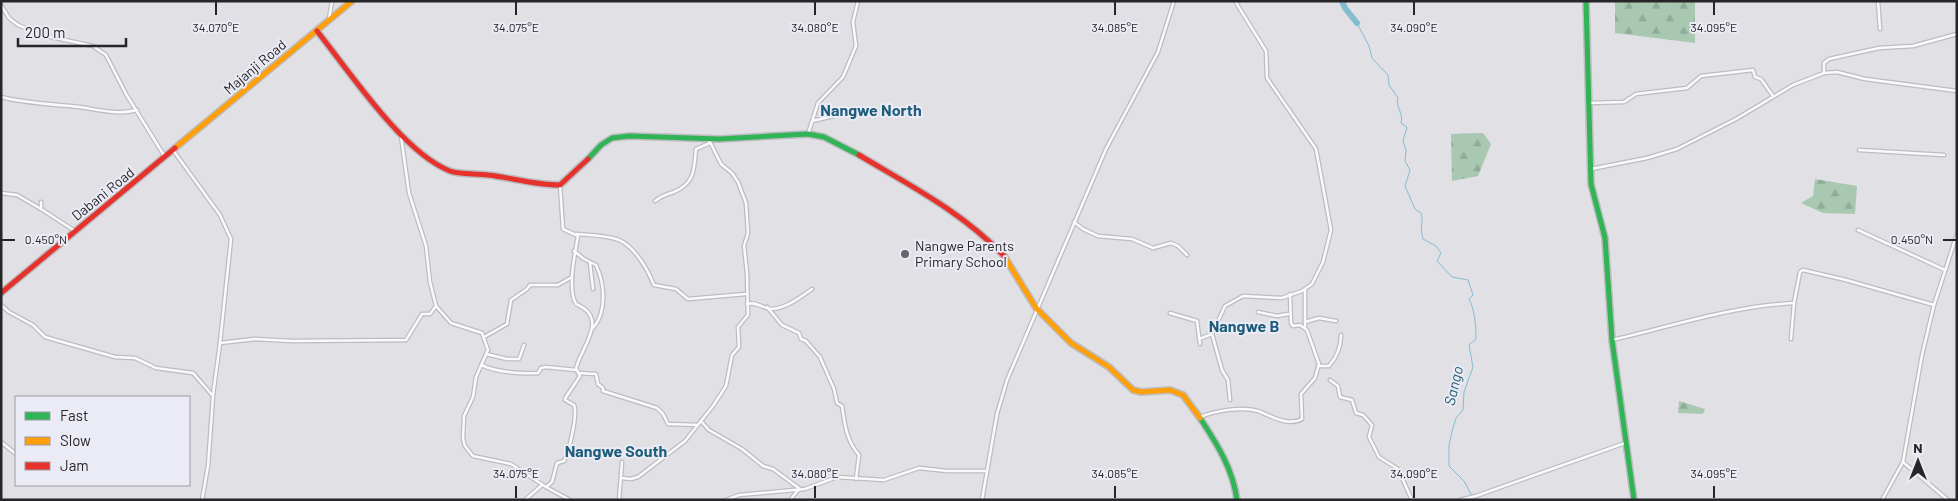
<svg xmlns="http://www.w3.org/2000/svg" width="1958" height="501" font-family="Barlow,sans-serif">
<defs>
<pattern id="forest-firs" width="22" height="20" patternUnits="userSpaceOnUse" patternTransform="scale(1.25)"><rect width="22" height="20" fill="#a8c8b2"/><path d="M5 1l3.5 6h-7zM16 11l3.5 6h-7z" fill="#90ac99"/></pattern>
</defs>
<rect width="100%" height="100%" fill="#e0e0e5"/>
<!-- forest -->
<g fill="url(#forest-firs)">
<path d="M1615 1H1695V43L1615 33Z"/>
<path d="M1483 133 1491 144 1478 176 1452 181 1451 134Z"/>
<path d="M1815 179 1857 186 1855 214 1823 213 1801 203 1813 196Z"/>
<path d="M1679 401 1705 409 1703 414 1678 413Z"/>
</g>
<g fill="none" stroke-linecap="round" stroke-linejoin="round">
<!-- stream -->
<path stroke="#86bcd1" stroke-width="1" d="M1357 23 1369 46 1372 58 1388 75 1389 85 1398 98C1395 107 1404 113 1401 123L1407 127 1403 141 1406 150 1405 161 1410 170 1405 186 1415 209 1421 213C1424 223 1419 226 1423 239L1436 246 1441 253 1437 261 1452 277 1468 280 1473 295 1469 299C1475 310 1476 327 1476 339L1469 345 1473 367 1464 392 1463 410 1456 418 1453 428 1449 445V466L1464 481 1474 500"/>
<!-- river -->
<path stroke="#86bcd1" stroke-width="6" d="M1342 1 1345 8 1357 23"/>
<!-- street casing -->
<g stroke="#bcbdc1" stroke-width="5">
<g id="street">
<path d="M1878 1 1880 29"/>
<path d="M1 5 9 18 18 25 42 35 93 46 106 55 126 94 165 157"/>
<path d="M329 19 332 1"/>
<path d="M1824 73V63L1829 59 1879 48 1913 46 1957 34"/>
<path d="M1 97C25 103 47 104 71 106 93 108 115 116 137 110"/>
<path d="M1589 103 1624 102 1636 94 1687 88 1701 76 1753 70 1755 77 1761 79 1773 96"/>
<path d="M812 121 834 116"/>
<path d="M808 134 818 103 843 77 856 46 853 22 858 1"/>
<path d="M401 136 409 193 426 246 430 282 436 306 451 323 482 333 488 350 476 377 473 397 464 416 463 439 465 446 473 456 511 464 546 487 570 500"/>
<path d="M173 150 220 215 231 239 220 343"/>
<path d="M1859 150 1944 155"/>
<path d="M1591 169 1647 158 1677 149 1736 119 1793 85 1824 73 1837 72 1865 79 1957 91"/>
<path d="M1 193 17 195 41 209"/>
<path d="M655 201C661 196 667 194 674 192 695 183 694 169 696 149L710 143"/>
<path d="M41 202V209L75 231"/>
<path d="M1074 222 1083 229 1098 236 1132 239 1153 248 1171 243 1178 246 1187 255"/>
<path d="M1858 230 1945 270"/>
<path d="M576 234C589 235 606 235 619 240 635 247 648 270 654 285L676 289 688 299 746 294"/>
<path d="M574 251 584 259 596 265C605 284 607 312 593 328"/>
<path d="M590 263 593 289"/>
<path d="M1305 290V327"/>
<path d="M747 304C756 301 762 308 771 309 785 309 801 297 812 289"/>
<path d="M1 305 9 312 33 325 45 337 115 357 135 358 156 368 193 373 213 396 208 466 202 500"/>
<path d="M767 307 782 325 799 333 801 339 806 341 820 357 834 389 837 403 842 406C845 425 846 440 859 455L856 479"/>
<path d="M1258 312 1277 316 1288 314"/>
<path d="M1170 313 1197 321 1200 344"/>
<path d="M1305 322 1319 318 1336 321"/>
<path d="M1212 334 1222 370 1228 380 1230 400"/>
<path d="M484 337 507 324 511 300 527 289 530 285H558L572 277"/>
<path d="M1199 339 1212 334 1225 306 1243 296 1282 298 1302 291 1312 284 1323 262 1331 230 1316 149 1267 78 1266 51 1235 1"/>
<path d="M1791 339 1794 303"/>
<path d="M1612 340C1673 326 1732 306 1794 303L1800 272 1803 270 1846 280 1934 305"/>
<path d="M486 354 507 359H519L524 345"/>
<path d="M481 365C496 372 520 374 538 373L541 368 546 367 576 370"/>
<path d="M1318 366H1329C1337 357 1341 347 1341 335"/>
<path d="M578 373 596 374 598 384 603 388V391L657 408 663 414 668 424 698 425"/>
<path d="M1330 380 1338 386 1340 397 1352 400 1356 413 1363 415 1372 425 1369 437 1379 457 1398 469 1412 500"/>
<path d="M213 395 220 343 255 339 292 341 406 340 422 314H430L436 306"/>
<path d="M1200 417C1215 411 1241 406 1258 411 1271 416 1288 427 1302 419L1301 394 1315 378 1319 364 1307 330 1300 325 1293 326 1291 323 1290 294"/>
<path d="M701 421 709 430 742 449 763 466 773 469 800 489"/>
<path d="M1 442 16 454"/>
<path d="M1903 462 1948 500"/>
<path d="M622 478 631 479 638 477 685 441 713 406 726 386 732 355 739 347 738 327 748 315 747 273 744 246 748 233 746 203 738 182 732 173 721 164 709 140"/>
<path d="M546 487 552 482 557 463 564 461C569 452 578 414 574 405L565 400 566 397 580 376 576 368C583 344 609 318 576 304 567 289 575 253 578 236L563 229 560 185"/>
<path d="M525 500 542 485"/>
<path d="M619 500 622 462"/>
<path d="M726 500 739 495 805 489 837 477 884 480 919 468 947 471H985"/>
<path d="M790 500 799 489"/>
<path d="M982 500 997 414 1007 380 1106 149 1158 52 1174 1"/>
<path d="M1460 500 1476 496 1625 443"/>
<path d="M1882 500 1903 462 1922 355 1934 305 1957 234"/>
</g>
</g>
<!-- fast casing -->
<g stroke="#bcbdc1" stroke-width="8">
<g id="fast">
<path d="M1586 1 1591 184 1605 238 1612 340 1634 500"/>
<path d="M588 159 601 145 612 138 629 136 719 139 808 134 824 137 859 155"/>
<path d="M1200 418C1217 444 1233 469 1237 500"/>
</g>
</g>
<!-- slow casing -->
<g stroke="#bcbdc1" stroke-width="8">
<g id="slow">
<path d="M175 148 352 1"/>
<path d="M1004 256 1036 308 1071 343 1109 367 1133 390 1141 392 1170 390 1183 395 1200 418"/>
</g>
</g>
<!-- jam casing -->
<g stroke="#bcbdc1" stroke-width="8">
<g id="jam">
<path d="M317 31C349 71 403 153 450 171 461 175 476 173 488 175 513 178 535 185 560 185L588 159"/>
<path d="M859 155C911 186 962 212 1004 256"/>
<path d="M1 293 175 148"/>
</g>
</g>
<!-- street -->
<use href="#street" stroke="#fafafb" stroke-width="2.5"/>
<!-- fast -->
<use href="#fast" stroke="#30b455" stroke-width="5"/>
<!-- slow -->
<use href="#slow" stroke="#ff9f0a" stroke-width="5"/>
<!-- jam -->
<use href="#jam" stroke="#e5322d" stroke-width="5"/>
</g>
<!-- ticks -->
<path fill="none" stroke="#262629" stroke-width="2" d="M216 2V15M516 2V15M815 2V15M1115 2V15M1414 2V15M1714 2V15M2 240H15M1943 240H1956M516 486V498M815 486V498M1115 486V498M1414 486V498M1714 486V498"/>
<!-- markers -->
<circle fill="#67676b" stroke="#ebebf5" stroke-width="2" cx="905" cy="254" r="5"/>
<g text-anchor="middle" stroke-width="4" stroke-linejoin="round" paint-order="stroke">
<!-- street labels -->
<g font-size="14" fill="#262629" stroke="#ebebf5">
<text transform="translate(255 67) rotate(-40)" y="5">Majanji Road</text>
<text transform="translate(103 194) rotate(-39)" y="5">Dabani Road</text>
</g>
<!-- poi labels -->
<g font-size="14" fill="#262629" stroke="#ebebf5" text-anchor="start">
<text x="915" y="251">Nangwe Parents<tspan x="915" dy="16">Primary School</tspan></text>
</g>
<!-- water labels -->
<g font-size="15" font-style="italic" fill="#205d72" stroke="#ebebf5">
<text transform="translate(1454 386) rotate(-77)" y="5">Sango</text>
</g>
<!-- quarter labels -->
<g font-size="16" font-weight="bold" fill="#1d5c7b" stroke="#ebebf5">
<text x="871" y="116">Nangwe North</text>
<text x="1244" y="332">Nangwe B</text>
<text x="616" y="457">Nangwe South</text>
</g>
</g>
<g font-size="12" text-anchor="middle" fill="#262629" stroke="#ebebf5" stroke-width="4" stroke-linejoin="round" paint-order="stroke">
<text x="216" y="32">34.070°E</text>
<text x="516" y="32">34.075°E</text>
<text x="815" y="32">34.080°E</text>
<text x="1115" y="32">34.085°E</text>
<text x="1414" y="32">34.090°E</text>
<text x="1714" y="32">34.095°E</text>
<text x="46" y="244">0.450°N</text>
<text x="1912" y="244">0.450°N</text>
<text x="516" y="478">34.075°E</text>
<text x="815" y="478">34.080°E</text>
<text x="1115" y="478">34.085°E</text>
<text x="1414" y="478">34.090°E</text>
<text x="1714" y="478">34.095°E</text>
</g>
<!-- border -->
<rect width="1958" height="501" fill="none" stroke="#262629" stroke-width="5"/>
<!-- legend -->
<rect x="15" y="396" width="175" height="90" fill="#ebebf5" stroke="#9c9ca3"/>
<rect x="25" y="412" width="25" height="8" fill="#30b455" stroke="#9c9ca3"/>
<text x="60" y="421" font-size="15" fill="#262629">Fast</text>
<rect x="25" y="437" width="25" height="8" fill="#ff9f0a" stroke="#9c9ca3"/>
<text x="60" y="446" font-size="15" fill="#262629">Slow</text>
<rect x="25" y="462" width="25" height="8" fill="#e5322d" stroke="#9c9ca3"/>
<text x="60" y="471" font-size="15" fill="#262629">Jam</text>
<!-- north arrow -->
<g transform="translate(1918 461)" stroke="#ebebf5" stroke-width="4" paint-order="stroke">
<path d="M0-4L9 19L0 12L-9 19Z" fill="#262629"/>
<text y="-8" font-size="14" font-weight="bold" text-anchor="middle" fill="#262629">N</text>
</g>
<!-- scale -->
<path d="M18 38v8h108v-8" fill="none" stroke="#262629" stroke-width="2.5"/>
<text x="25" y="38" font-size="15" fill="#262629" stroke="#ebebf5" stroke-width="4" paint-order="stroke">200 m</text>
</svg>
